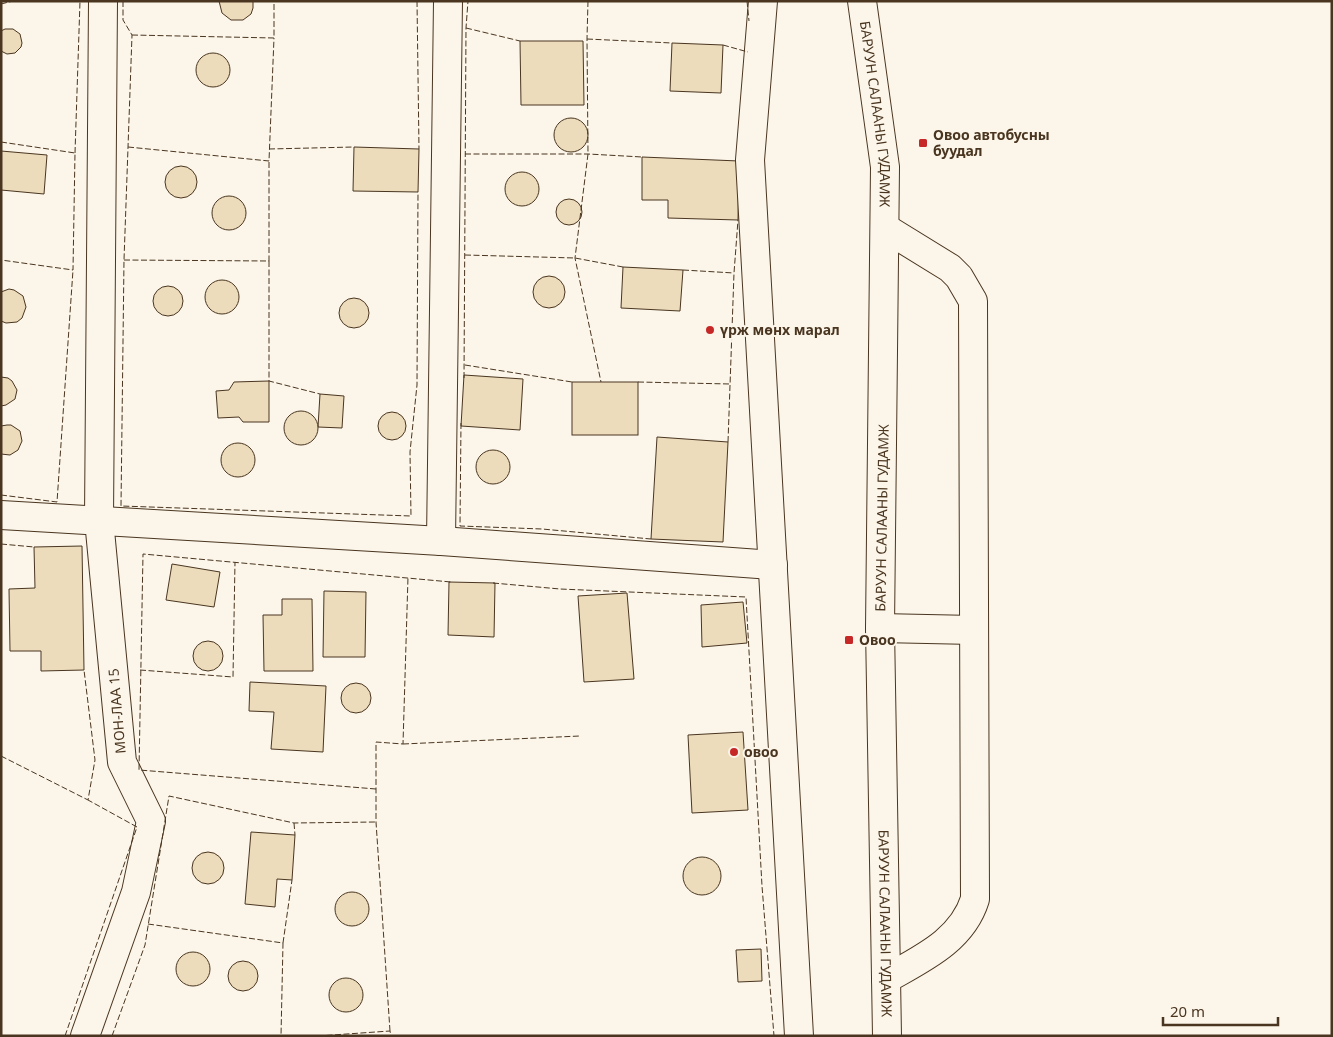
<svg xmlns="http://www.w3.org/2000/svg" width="1333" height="1037" font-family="'Noto Sans',sans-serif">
<rect width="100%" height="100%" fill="#fbf6e9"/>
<!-- building -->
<g fill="#ecdcbc" stroke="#4a3520">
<path d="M219 1H253V8L251 14 243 20H231L222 13Z"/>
<path d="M5 29H13L20 34 22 43 21 47 15 53 7 54 1 51V31Z"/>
<path d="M520 41H583L584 105H521Z"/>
<path d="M672 43 723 45 721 93 670 91Z"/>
<circle cx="213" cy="70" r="17"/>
<circle cx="571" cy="135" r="17"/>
<path d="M354 147 419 149 418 192 353 191Z"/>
<path d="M1 151 47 155 44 194 1 190Z"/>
<path d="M642 157 739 161 738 220 668 218V200H642Z"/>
<circle cx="181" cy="182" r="16"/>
<circle cx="522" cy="189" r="17"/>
<circle cx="229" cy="213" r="17"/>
<circle cx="569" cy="212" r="13"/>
<path d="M623 267 683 270 680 311 621 308Z"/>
<circle cx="549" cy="292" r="16"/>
<circle cx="222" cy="297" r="17"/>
<circle cx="168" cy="301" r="15"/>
<path d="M9 289 14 290 23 296 26 307 22 318 17 322 6 323 1 321V292Z"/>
<circle cx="354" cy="313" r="15"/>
<path d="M464 375 523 379 520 430 461 426Z"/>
<path d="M1 377 8 378 12 381 17 390 15 399 6 405 1 406Z"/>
<path d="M269 381V422H243L239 417 218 418 216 391 229 390 234 382Z"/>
<rect x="572" y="382" width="66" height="53"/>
<path d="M320 394 344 396 342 428 318 427Z"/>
<circle cx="301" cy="428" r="17"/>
<circle cx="392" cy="426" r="14"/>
<path d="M7 425H11L20 431 22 441 18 450 10 455 1 454V426Z"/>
<path d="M657 437 728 442 723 542 651 539Z"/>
<circle cx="238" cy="460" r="17"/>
<circle cx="493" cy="467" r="17"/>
<path d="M82 546 84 670 41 671V651H10L9 589 35 588 34 547Z"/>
<path d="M172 564 220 572 214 607 166 600Z"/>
<path d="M449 582 495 583 494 637 448 635Z"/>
<path d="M324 591 366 592 365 657H323Z"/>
<path d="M627 593 634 679 584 682 578 596Z"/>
<path d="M282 599H312L313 671H264L263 615H282Z"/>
<path d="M743 602 747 643 702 647 701 605Z"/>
<circle cx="208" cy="656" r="15"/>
<path d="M250 682 326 686 323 752 271 749 274 712 249 711Z"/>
<circle cx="356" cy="698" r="15"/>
<path d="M743 732 748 810 692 813 688 735Z"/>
<path d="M251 832 295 835 292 880 277 879 275 907 245 904Z"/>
<circle cx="208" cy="868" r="16"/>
<circle cx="702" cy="876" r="19"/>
<circle cx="352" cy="909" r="17"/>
<path d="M761 949 762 981 738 982 736 950Z"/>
<circle cx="193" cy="969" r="17"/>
<circle cx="243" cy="976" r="15"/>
<circle cx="346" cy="995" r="17"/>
</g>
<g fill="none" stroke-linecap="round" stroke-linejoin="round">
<!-- minor casing -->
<g stroke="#4a3520" stroke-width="30">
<g id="minor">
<path d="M763 1 750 160 799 1036"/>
<path d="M885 228 950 268 959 277 973 301 975 899C962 941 921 959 886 979"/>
<path d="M1 515 441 541 773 565"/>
<path d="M441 541 448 1"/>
<path d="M880 628 974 630"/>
<path d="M85 1036 136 892 151 821 122 762 99 520 103 1"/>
</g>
</g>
<!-- secondary casing -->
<g stroke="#4a3520" stroke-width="30">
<g id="secondary">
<path id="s1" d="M862 1 885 167 880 628 887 1036"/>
</g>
</g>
<!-- minor -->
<use href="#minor" stroke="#fbf6e9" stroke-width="28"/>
<!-- secondary -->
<use href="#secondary" stroke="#fbf6e9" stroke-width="28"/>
<!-- fence -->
<g stroke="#4a3520" stroke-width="1" stroke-dasharray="6 2.5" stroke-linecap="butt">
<path d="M123 1V20L132 35 124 260 121 506 411 516 410 452 417 385 418 192"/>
<path d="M417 1 419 149"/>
<path d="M588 1 587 39 588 154 575 258 601 382"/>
<path d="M747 1 749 21"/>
<path d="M1 4 13 1"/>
<path d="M466 28 520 41"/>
<path d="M132 35 274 38V1"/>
<path d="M587 39 672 43"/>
<path d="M723 45 748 52"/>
<path d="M1 142 75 153 73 270 1 260"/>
<path d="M128 147 269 161 274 38"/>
<path d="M269 149 354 147"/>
<path d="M75 153 80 1"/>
<path d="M465 154H588L642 157"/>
<path d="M465 255 575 258 623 267"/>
<path d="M124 260 269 261V161"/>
<path d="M269 261V381L320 394"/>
<path d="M683 270 734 273"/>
<path d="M465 365 572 382"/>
<path d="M464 378 466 28 468 1"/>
<path d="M638 382 730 384"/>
<path d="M461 423 460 526 542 529 651 539"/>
<path d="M728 442 734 273 738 220"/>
<path d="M1 495 57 502 73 270"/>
<path d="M1 544 34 547"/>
<path d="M493 583 560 589 746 597 762 886 774 1036"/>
<path d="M140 670 233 677 235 562"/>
<path d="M403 744 580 736"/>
<path d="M1 756 88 800 95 760 84 670"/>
<path d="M376 789 139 770 143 554 451 582"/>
<path d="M294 823 295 835"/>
<path d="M148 924 283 943 281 1036"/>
<path d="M283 943 292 880"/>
<path d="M390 1031 376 822V742L403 744 408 577"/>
<path d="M65 1036 137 827 88 800"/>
<path d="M112 1036 145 945 169 796 294 823 376 822"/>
<path d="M318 1036 390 1031 391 1036"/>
</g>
</g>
<!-- markers -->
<g fill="#c62828" stroke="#fbf6e9" stroke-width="2">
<rect x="918" y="138" width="10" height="10" rx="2.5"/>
<circle cx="710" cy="330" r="5"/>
<rect x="844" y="635" width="10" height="10" rx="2.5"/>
<circle cx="734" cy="752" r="5"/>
</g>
<g text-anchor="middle" stroke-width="4" stroke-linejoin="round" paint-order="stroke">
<!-- street labels -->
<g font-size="14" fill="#4a3520" stroke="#fbf6e9">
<text dy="5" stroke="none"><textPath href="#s1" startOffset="114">БАРУУН САЛААНЫ ГУДАМЖ</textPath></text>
<text transform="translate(882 518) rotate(-89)" y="5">БАРУУН САЛААНЫ ГУДАМЖ</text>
<text transform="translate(117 711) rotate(-95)" y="5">МОН-ЛАА 15</text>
<text dy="5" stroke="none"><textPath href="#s1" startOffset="924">БАРУУН САЛААНЫ ГУДАМЖ</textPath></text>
</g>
<!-- poi labels -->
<g font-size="14" font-weight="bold" fill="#4a3520" stroke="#fbf6e9" text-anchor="start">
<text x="933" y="140">Овоо автобусны<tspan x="933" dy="16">буудал</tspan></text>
<text x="720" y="335">үрж мөнх марал</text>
<text x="859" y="645">Овоо</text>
<text x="744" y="757">овоо</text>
</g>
</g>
<!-- border -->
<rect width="1333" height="1037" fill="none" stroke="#4a3520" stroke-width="5"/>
<!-- scale -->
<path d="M1163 1017v8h115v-8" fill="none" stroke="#4a3520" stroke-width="2.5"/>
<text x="1170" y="1017" font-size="15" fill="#4a3520" stroke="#fbf6e9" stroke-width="4" paint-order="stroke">20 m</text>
</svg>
